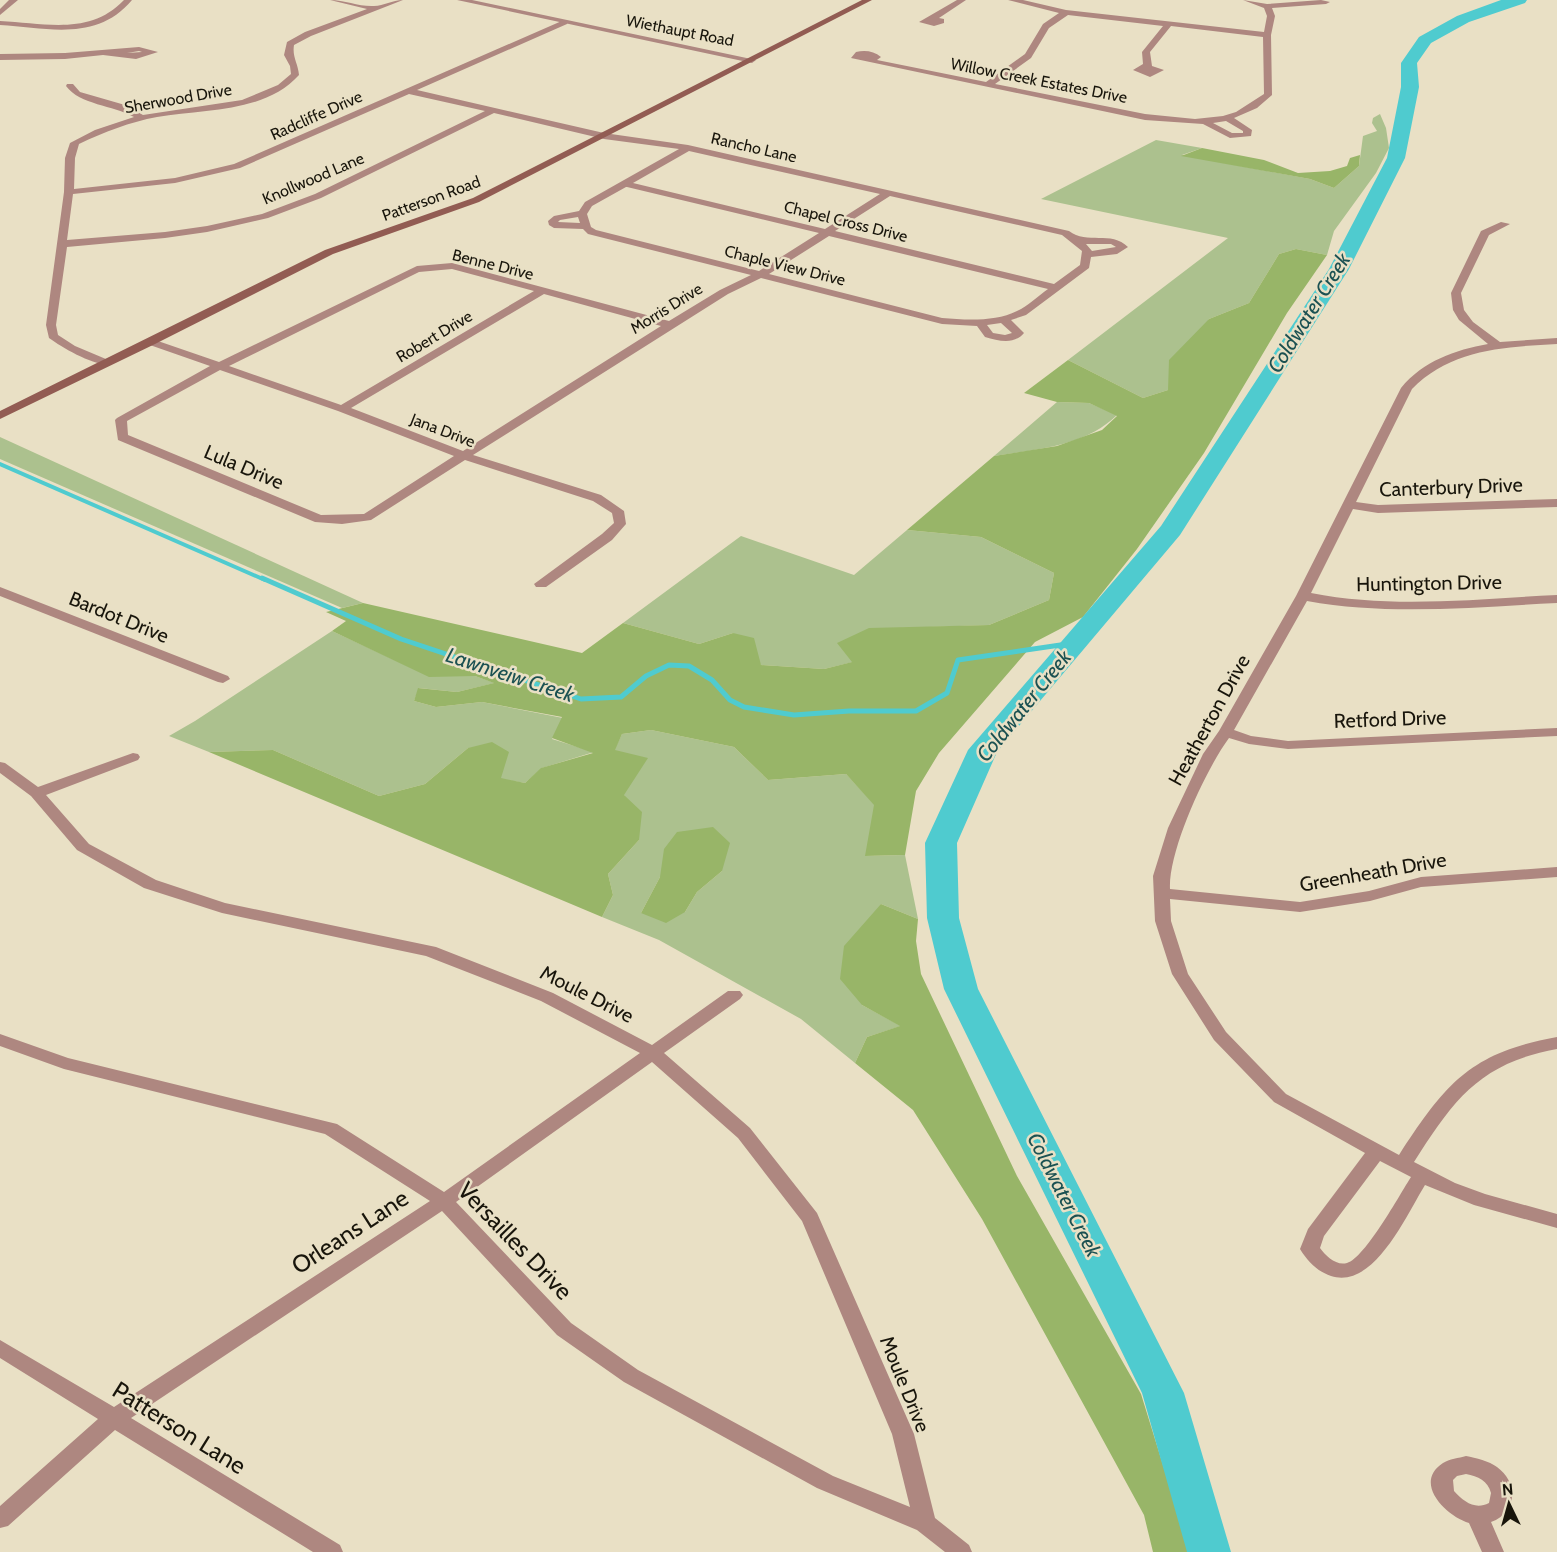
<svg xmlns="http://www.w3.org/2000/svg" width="1557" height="1552" font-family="Cabin,sans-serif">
<rect width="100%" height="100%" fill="#e9e0c5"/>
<!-- green -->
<g fill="#acc18e" fill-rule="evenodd">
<path d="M1380 114 1386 128 1389 148 1376 173 1334 231 1327 255 1296 249 1279 254 1249 303 1209 319 1168 390 1143 398 1068 360 1228 238 1041 199 1156 140 1202 148 1182 155 1310 179 1334 188 1359 166 1363 136 1377 131 1372 123 1373 118Z"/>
<path d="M1057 402 1089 403 1117 415C1084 447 1037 449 994 456Z"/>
<path d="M0 437 363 603 342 608 0 459Z"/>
<path d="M907 530 981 537 1054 573 1049 600 989 625 869 629 853 662 824 669 761 665 733 633 699 644 623 623 741 536 854 575Z"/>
<path d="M332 631 429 676H475L495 683 457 692 419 688 414 701 436 707 482 702 563 718 552 739 594 752 542 768 525 783 501 779 468 748 425 784 379 796 273 750 209 752 169 736 195 721Z"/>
<path d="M651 730 734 747 768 780 846 774 875 805 866 856 905 855 918 919 881 904 862 1005 901 1026 867 1037 855 1063 801 1019 659 940 602 917 613 895 608 874 639 840 624 795 614 750 622 734ZM722 871 697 892 685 912 641 913 660 877Z"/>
</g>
<!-- forest -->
<g fill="#98b568">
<path d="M1202 148 1264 160 1298 173 1330 171 1347 166 1350 158 1360 155 1359 166 1334 188 1310 179 1181 156Z"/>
<path d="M1296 249 1327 255 1287 313 1204 453 1137 549 1083 617 1035 642 939 753 916 791 905 855 865 856 874 805 846 774 768 780 734 747 651 730 622 734 615 750 648 758 624 795 642 812 639 840 608 874 613 895 602 917 209 752 273 750 379 796 425 784 468 748 492 742 509 752 501 778 525 783 541 768 593 753 552 738 562 717 482 702 436 707 414 701 418 688 457 692 494 683 475 676 429 677 332 631 346 621 326 612 363 603 582 653 623 623 699 644 733 633 754 638 761 665 824 669 852 662 837 643 869 628 989 625 1049 600 1054 573 981 537 907 530 994 456 1057 446 1102 430 1117 416 1089 403 1057 402 1024 393 1068 360 1143 398 1168 390 1169 360 1209 319 1249 303 1279 254Z"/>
<path d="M713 827 730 843 722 871 697 892 685 912 666 923 641 913 660 877 664 849 677 832Z"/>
<path d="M881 904 918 919 916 941 921 974 1017 1176 1141 1394 1190 1552H1153L1144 1515 982 1219 913 1110 855 1063 867 1037 900 1026 862 1005 840 979 844 946Z"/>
</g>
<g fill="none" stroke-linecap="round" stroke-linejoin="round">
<!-- stream-far1 -->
<path stroke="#4fcbcf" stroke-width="4" d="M0 464 265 580"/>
<!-- stream -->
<path stroke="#4fcbcf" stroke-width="5" d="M262 578 401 639 581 699 621 697 646 676 669 665 689 666 712 680 730 700 744 707 794 715 849 711H916L947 693 958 660 1074 643"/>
<!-- river -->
<path fill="#4fcbcf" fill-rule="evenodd" d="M1501 0H1527L1525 3 1469 22 1431 43 1417 63 1419 87 1405 158 1349 269 1180 535 997 752 957 843 959 918 978 989 1184 1393 1231 1552H1187L1142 1393 944 989 927 918 925 843 968 750 1161 526 1329 269 1387 158 1401 87V63L1419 37 1457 16Z"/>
<!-- minor -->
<g fill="#ae8780" fill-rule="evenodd">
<path d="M9 0H18L0 15V9Z"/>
<path d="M124 0H132C97 42 48 28 0 25V21C45 23 90 36 124 0Z"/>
<path d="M330 0C345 0 360 7 374 6 384 6 392 0 403 0L311 36 294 45C292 57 298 63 299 75 265 113 204 109 157 117 130 122 104 132 79 144L75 158 74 189 175 178 234 164 564 20 568 22 567 24 417 90 604 133 688 145 1069 231C1087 245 1111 230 1128 247L1117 254 1091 257 1089 268 1026 315 1011 320 1024 333C1014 345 999 341 985 337L977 326 942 324 761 278 728 294 473 455 601 495 624 511 626 524 612 540 546 587H536L534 584 602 534 614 523 612 513 593 501 465 460 371 520 342 524 315 522 118 440 115 420 117 418 210 366 147 344V340H155L219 362 417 266 452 263 669 321 720 290 751 275 588 234 583 229 554 228 549 225 548 221 554 216 579 211 585 202 679 149 604 139 494 113 321 198 268 218 207 232 165 238 67 247 56 325 58 335 75 346 113 362 111 364C95 367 63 348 49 338L46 325 64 192 65 158 70 143 95 130 134 117C113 105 80 105 66 86L67 84H73L80 92 125 105 143 115 242 100 278 85 291 74 290 66 284 55 287 42 305 32 367 9ZM409 94 485 111 315 194 262 214 207 226 165 232 67 240 73 194 175 183 240 168ZM689 151 880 194 825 229 633 183ZM626 187H627L819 233 759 271 596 230 591 227 587 214 592 206ZM890 196 1062 235 1082 251 1080 265 1054 284 835 231ZM578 217 580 223 558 222 560 220ZM829 236 1048 289C1038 296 1028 306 1017 311 995 322 966 320 942 318L769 274ZM1086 244H1111L1116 247 1092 251ZM452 269 534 291 341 405 229 366 419 272ZM544 294 661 326 463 451 351 408ZM1001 323 1012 333 1005 335 993 333 987 325ZM220 370 338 411 454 456 364 514 321 515 128 435 127 421Z"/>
<path d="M957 0H966L939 18 944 19V23L934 26 919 22Z"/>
<path d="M1008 0H1023L1066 10 1264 32 1267 16 1264 8 1243 0 1267 4 1321 0 1330 2 1326 4 1272 8 1275 16 1271 35 1272 95 1257 108 1234 118 1252 130 1251 136 1230 138 1203 124 1145 120 851 58 856 52C865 50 874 51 881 57L877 60 986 82 1025 54 1043 24 1059 13ZM1068 15 1163 26 1142 52 1143 64 1133 70 1150 77 1164 70 1152 66 1150 52 1171 26 1263 37 1264 94 1236 112 1223 116 1195 119 1145 114 995 84 1031 58 1049 28ZM1226 121 1243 131V133H1232L1213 123Z"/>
<path d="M139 47 158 52 136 59 103 55 65 59 0 60V54L65 53ZM139 51 142 52 127 53Z"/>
<path d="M1501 222 1510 224 1489 235 1461 293 1464 310 1473 322 1500 342 1557 338V344C1504 347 1451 349 1412 389L1356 502 1378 505 1557 499V507L1378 513 1353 509 1311 593C1392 609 1475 599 1557 595V603C1473 607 1390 616 1307 601L1234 730 1251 736 1288 741 1557 728V736L1288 749 1249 744 1229 738C1206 769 1168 851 1170 889L1300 902 1369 891 1421 877 1557 867V877L1421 887 1370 901 1300 912 1170 899 1171 921 1188 974 1226 1032 1286 1094 1399 1155C1446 1083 1470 1053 1557 1037V1049C1480 1063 1454 1099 1414 1162L1455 1183 1485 1194 1557 1214V1228L1474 1205 1425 1185C1407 1214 1374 1290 1331 1276 1317 1271 1308 1262 1300 1249L1308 1229 1365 1153 1274 1102 1214 1040 1172 974 1155 921 1153 876 1168 828 1203 754 1219 731 1296 596 1401 388C1423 361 1455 350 1488 344L1459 320 1453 310 1451 293 1481 231ZM1380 1161 1411 1177C1400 1194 1365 1258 1347 1263 1336 1266 1326 1256 1320 1248L1324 1236Z"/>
<path d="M0 587 228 676 230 679 223 683 218 682 0 596Z"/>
<path d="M133 753 138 754 140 757 138 760 46 795 89 844 156 880 225 903 436 947 553 993 652 1045 728 991H740L743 995 740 999 664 1053 750 1128 817 1213 914 1434 935 1518 969 1545 972 1552H945L917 1530 817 1488 624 1382 557 1335 442 1211 131 1418 340 1545 343 1552H313L115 1430 8 1526 0 1528V1506L98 1419 0 1358V1340L114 1407 430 1201 325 1134 64 1069 0 1046V1034L68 1058 337 1124 444 1192 640 1053 541 1001 426 956 222 913 144 888 77 850 31 796 0 773V762L5 763 38 787ZM652 1062 738 1138 802 1221 892 1434 910 1507 833 1476 638 1370 571 1323 456 1202Z"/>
<path d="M1466 1456C1476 1458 1489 1461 1497 1467 1519 1483 1517 1513 1491 1522L1504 1552H1482L1469 1523C1447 1517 1412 1483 1443 1463 1449 1459 1459 1458 1466 1456ZM1466 1474C1478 1476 1488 1481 1491 1493L1489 1503C1475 1510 1464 1502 1454 1491L1453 1480 1457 1476Z"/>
</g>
<!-- tertiary -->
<path fill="#ae8780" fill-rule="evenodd" d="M457 0H472L756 60 752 63Z"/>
<!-- secondary -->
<path fill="#925c53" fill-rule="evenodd" d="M862 0H872L479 202 333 254 155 344 0 419V411L325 250 473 198Z"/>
</g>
<g text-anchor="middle" stroke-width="5" stroke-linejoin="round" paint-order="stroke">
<!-- far-street labels -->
<g font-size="16" fill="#18150b" stroke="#e9e0c5">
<text transform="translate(680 30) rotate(11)" y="6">Wiethaupt Road</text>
<text transform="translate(1039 80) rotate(11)" y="6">Willow Creek Estates Drive</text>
<text transform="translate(178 98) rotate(-10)" y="6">Sherwood Drive</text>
<text transform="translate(316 115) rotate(-24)" y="6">Radcliffe Drive</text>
<text transform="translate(754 147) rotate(13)" y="6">Rancho Lane</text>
<text transform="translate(313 178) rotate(-23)" y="6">Knollwood Lane</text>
<text transform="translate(431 198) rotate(-20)" y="6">Patterson Road</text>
<text transform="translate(846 221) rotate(14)" y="6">Chapel Cross Drive</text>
<text transform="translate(493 264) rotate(14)" y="6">Benne Drive</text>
<text transform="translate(785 265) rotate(14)" y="6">Chaple View Drive</text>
<text transform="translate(666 308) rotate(-32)" y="6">Morris Drive</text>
<text transform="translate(434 336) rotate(-31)" y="6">Robert Drive</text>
<text transform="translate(443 430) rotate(21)" y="6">Jana Drive</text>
</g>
<!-- street labels -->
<g font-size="20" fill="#18150b" stroke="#e9e0c5">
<text transform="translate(244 467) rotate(23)" y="7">Lula Drive</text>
<text transform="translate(1451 487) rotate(-2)" y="7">Canterbury Drive</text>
<text transform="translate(1429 583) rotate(-1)" y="7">Huntington Drive</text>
<text transform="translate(119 617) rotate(22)" y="7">Bardot Drive</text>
<text transform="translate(1390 719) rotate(-2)" y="7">Retford Drive</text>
<text transform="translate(1209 720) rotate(-61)" y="7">Heatherton Drive</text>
<text transform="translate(1373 872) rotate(-10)" y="7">Greenheath Drive</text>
<text transform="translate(587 994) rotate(27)" y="7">Moule Drive</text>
<text transform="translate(905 1384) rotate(68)" y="7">Moule Drive</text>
</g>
<!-- water labels -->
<g font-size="21" font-style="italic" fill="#1b5152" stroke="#e9e0c5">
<text transform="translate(1309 313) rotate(-58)" y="7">Coldwater Creek</text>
<text transform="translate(510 675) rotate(18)" y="7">Lawnveiw Creek</text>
<text transform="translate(1024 706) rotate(-51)" y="7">Coldwater Creek</text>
<text transform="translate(1064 1195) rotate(63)" y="7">Coldwater Creek</text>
</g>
<!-- near-street labels -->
<g font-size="24" fill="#18150b" stroke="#e9e0c5">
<text transform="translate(350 1232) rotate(-33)" y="8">Orleans Lane</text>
<text transform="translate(515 1241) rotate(46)" y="8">Versailles Drive</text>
<text transform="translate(179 1428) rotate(32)" y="8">Patterson Lane</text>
</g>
</g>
<!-- north arrow -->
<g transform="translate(1509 1504) rotate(355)" stroke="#e9e0c5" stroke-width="4.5" paint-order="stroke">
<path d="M0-4.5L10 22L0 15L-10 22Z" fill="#18150b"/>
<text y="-9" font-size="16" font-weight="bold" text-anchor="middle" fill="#18150b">N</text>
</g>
</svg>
